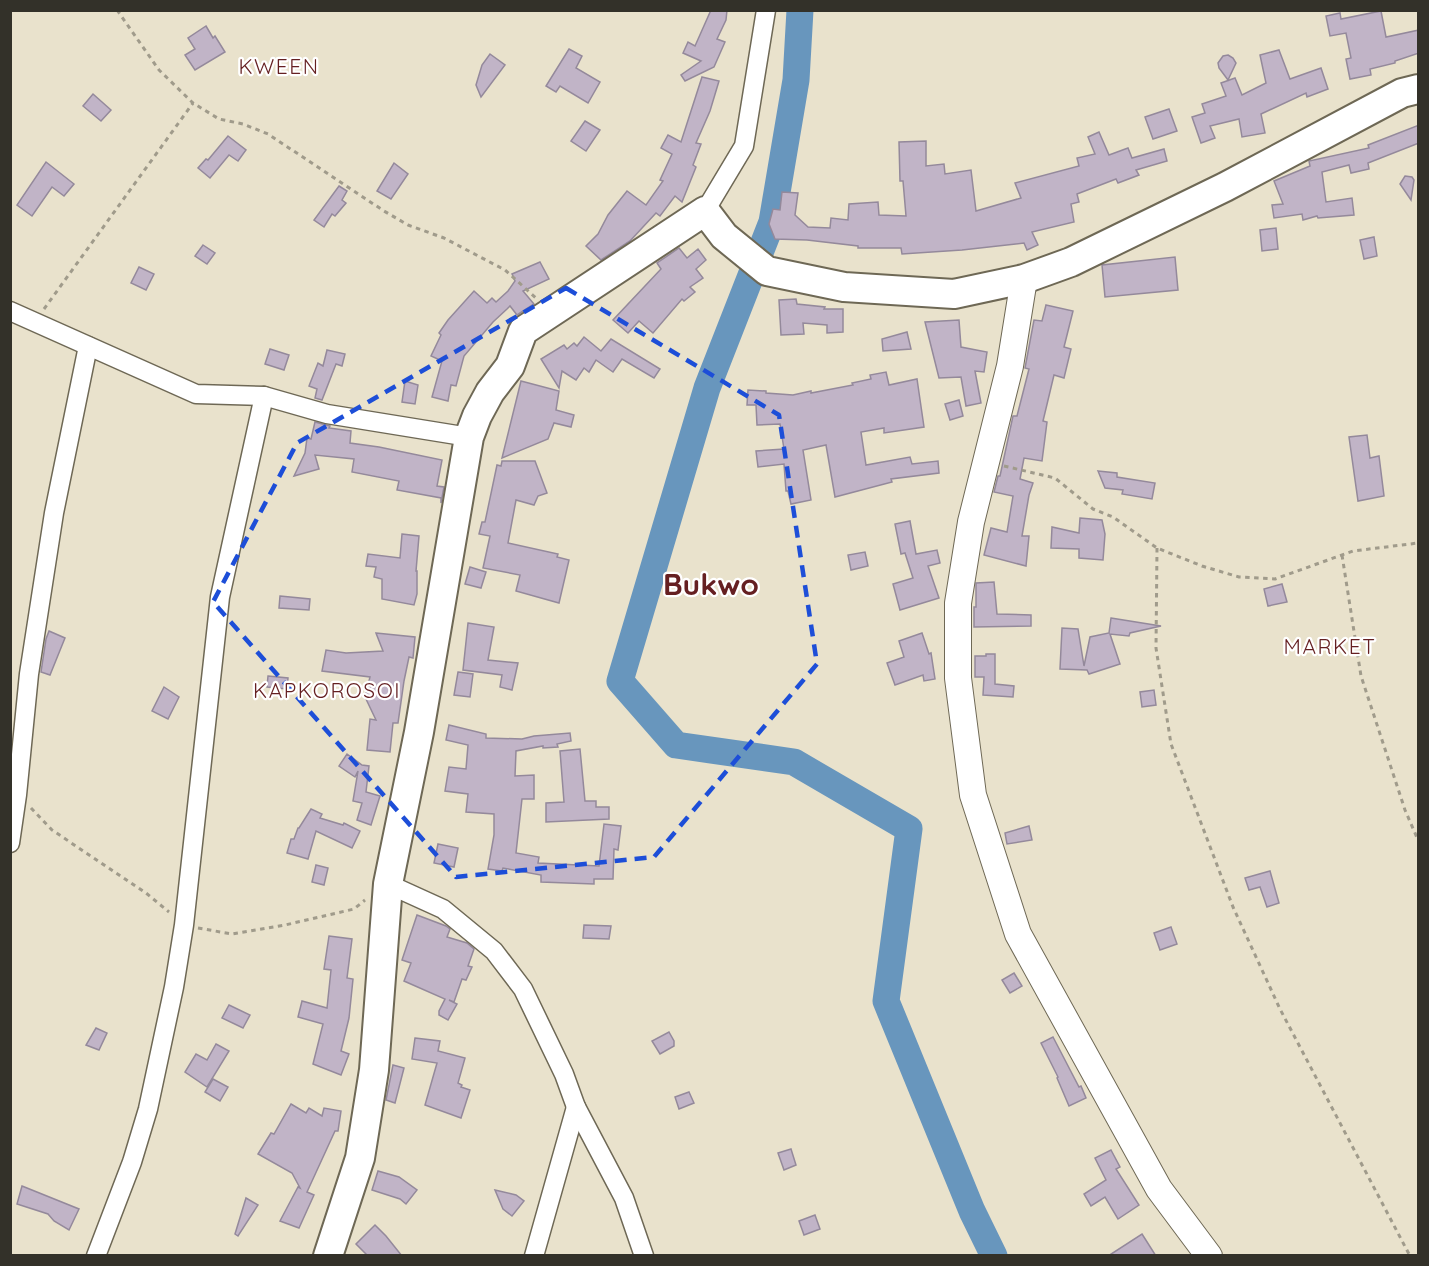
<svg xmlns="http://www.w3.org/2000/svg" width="1429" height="1266" font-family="Quicksand,sans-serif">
<rect width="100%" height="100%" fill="#e9e2cc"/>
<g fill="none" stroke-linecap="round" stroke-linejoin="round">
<!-- river -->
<path stroke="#6896bd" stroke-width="27" d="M800 10 796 80 772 222 707 388 620 681 676 745 794 762 909 829 886 1001 972 1211 994 1256"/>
</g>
<!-- building -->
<g fill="#c1b4c7" stroke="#94899b" stroke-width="1.5">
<path d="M711 10H727L726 20 717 39 725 42 714 67 685 81 681 75 701 61 683 53 688 42 695 46Z"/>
<path d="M1381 11 1386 37 1419 30V53L1395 61V63L1370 69 1371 75 1350 79 1346 59 1351 58 1346 33 1330 36 1326 16 1340 13 1341 19Z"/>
<path d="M206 26 213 38 215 36 225 52 195 70 185 55 195 49 188 38Z"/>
<path d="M569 49 582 56 576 68 600 82 588 103 560 86 556 92 546 86Z"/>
<path d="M1279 50 1290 79 1321 68 1328 89 1307 97 1306 93 1261 114 1265 133 1242 137 1239 119 1210 126 1215 138 1201 143 1192 117 1205 113 1202 104 1226 96 1221 83 1235 78 1242 95 1266 83 1260 55Z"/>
<path d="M490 54 505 65 481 97 476 85 482 65Z"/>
<path d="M1228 55 1233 58 1236 63 1228 80 1219 68 1218 63 1223 56Z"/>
<path d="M702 77 719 81 710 111 696 143 701 144 693 165 696 167 682 202 675 196 660 216 656 213 630 241 601 260 586 246 598 234 608 215 627 191 646 205 663 181 660 180 672 154 661 148 668 135 681 142Z"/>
<path d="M93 94 111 110 101 121 83 106Z"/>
<path d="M1169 109 1177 131 1153 139 1145 117Z"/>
<path d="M585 121 600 130 586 151 571 141Z"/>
<path d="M1419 125V143L1368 163 1369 169 1351 173 1349 165 1322 172 1326 202 1352 198 1354 215 1318 218 1317 216 1303 220 1302 214 1274 218 1272 205 1283 204 1274 181 1310 166 1309 161 1369 148 1368 145Z"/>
<path d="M1099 132 1109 155 1128 148 1132 158 1164 149 1167 161 1136 170 1139 175 1118 183 1116 179 1077 194 1079 202 1071 204 1074 222 1032 232 1038 245 1027 250 1024 243 962 250 902 254 901 248H858V246L807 240 775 239 769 224 773 209 780 210 782 192 798 193 795 215 808 227 830 228 831 218 848 220 849 204 878 202 879 215 906 216 903 181H900L899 142 926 141V166L944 164 945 174 971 170 976 211 1021 198 1015 183 1079 166 1077 158 1095 154 1088 137Z"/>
<path d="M228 136 246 150 238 161 229 155 210 178 198 168 206 159 208 160Z"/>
<path d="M46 162 74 184 64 196 52 187 32 216 17 205Z"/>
<path d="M394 163 408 174 391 199 377 191Z"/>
<path d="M1405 176 1412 177 1414 180 1411 200 1400 184Z"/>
<path d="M339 186 347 191 342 200 346 203 335 216 332 214 324 227 314 220Z"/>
<path d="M1276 228 1278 249 1262 251 1260 230Z"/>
<path d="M1374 237 1377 256 1364 259 1360 240Z"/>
<path d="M203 245 215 253 207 264 195 256Z"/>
<path d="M679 248 687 258 698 249 706 260 696 269 703 278 690 287 695 292 684 301 682 299 653 333 639 321 628 333 613 320 661 269 657 263Z"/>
<path d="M1175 257 1178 290 1105 297 1102 265Z"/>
<path d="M540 262 549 279 523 291 534 304 517 315 510 306 507 309 493 322 464 356 456 386 451 385 448 401 432 397 442 361 431 356 441 335 439 333 448 320 474 291 487 303 492 298 496 302 508 291 515 281 512 274Z"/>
<path d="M139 267 154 274 146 290 131 283Z"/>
<path d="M796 299 797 304 825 307 824 309H843V332L827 333V325L803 323 804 334 781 335 779 300Z"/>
<path d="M1046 305 1073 311 1064 347 1071 349 1064 378 1054 375 1043 421 1047 422 1042 461 1024 458 1020 479 1033 483 1029 495 1022 536H1029L1026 566 984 555 991 528 1007 532 1013 496 994 492 998 476H1000L1013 416H1017L1029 369 1025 368 1034 320 1042 321Z"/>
<path d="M959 320 961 347 987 352 984 372 975 371 981 403 966 406 961 377 939 378 925 322Z"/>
<path d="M907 332 911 349 883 351 882 339Z"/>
<path d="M584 337 601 351 611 339 660 369 654 378 622 359 613 372 596 360 589 372 584 368 576 380 562 371 559 388 541 359 564 345 567 349 574 343 577 346Z"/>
<path d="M270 349 289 355 284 370 265 364Z"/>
<path d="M327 350 345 354 342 366 336 364 322 400 315 398 317 389 309 386 318 363 323 366Z"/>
<path d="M886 372 889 385 917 379 924 427 884 433V428L861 432 866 465 910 457 912 464 938 461 939 473 891 479 892 482 835 497 826 445 803 450 811 500 791 504 788 491H786L784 464 758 467 756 451 784 449 780 424 757 425 756 405H747L748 390 766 391V393L793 395 811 391V393L853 385 852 383 871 379 870 375Z"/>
<path d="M405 381 418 385 415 404 402 402Z"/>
<path d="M521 381 559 391 556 410 574 415 571 427 554 423 548 439 502 458Z"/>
<path d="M959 400 963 416 950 420 945 404Z"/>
<path d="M315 422 330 426 329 428 351 431 350 443 379 447 442 460 437 486 444 487 441 503V498L397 490 399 481 352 472 354 459 315 455 319 469 294 476 305 453 307 438 311 439Z"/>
<path d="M1367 435 1370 458 1379 456 1384 496 1358 501 1349 437Z"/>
<path d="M502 461H535L547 493 538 496 534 505 516 500 508 543 558 554 557 557 569 560 559 603 516 591 520 575 483 568 490 536 479 534 482 522H485L497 465 501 466Z"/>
<path d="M1098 471 1117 473V477L1155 483 1152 499 1122 494 1123 490 1105 488Z"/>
<path d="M1080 518 1102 520 1105 534 1103 560 1079 558V549L1051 548 1052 527 1079 533Z"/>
<path d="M910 521 916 554 937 550 940 563 928 566 939 598 900 610 893 584 913 578 905 553 901 554 895 524Z"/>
<path d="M402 534 419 536 416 571H417V594L414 605 382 599V579L374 577 376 567 366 566 368 554 400 558Z"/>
<path d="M865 552 868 566 851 570 848 555Z"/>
<path d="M470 567 486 572 481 588 465 584Z"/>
<path d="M994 582 997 614 1031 615V626L974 627V607H976V583Z"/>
<path d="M1282 584 1287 602 1268 606 1264 589Z"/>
<path d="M280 596 310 599 309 610 279 608Z"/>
<path d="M1111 618 1161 626 1130 633 1129 636 1110 634 1120 664 1089 674 1087 670 1060 669 1062 628 1078 629 1084 666 1090 637 1109 633Z"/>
<path d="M468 623 494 627 488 660 518 663 512 690 500 687 502 675 463 670Z"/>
<path d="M49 631 65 638 50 675 41 672 46 639Z"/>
<path d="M376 633 415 637 413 658 409 657 404 681 398 723H393L390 752 367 750 370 719 376 720 365 697 370 677 322 671 326 650 346 653 383 651Z"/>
<path d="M922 633 929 654 931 653 935 679 924 681 923 675 895 685 887 663 904 657 899 641Z"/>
<path d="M986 654H995V684L1014 686 1013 697 983 695 984 677H975V656H986Z"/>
<path d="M458 672 473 674 470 697 454 695Z"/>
<path d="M268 676 288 678 287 689 267 687Z"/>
<path d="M164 687 179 697 168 719 152 711Z"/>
<path d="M1154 690 1156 705 1142 707 1140 692Z"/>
<path d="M449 725 486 734V738L522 739 534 736 570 733 571 741 557 744 558 747 543 748V746L516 751 515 776 534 775V799H522L516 853 539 857 538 863 599 866 604 824 621 826 618 850 614 849 613 879H594V884L541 882V875L503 868 502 871 488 869 494 835V814L466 812 468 794 445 791 449 767 466 769 468 745 446 740Z"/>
<path d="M580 749 585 801H596V807H609V819L546 822V803L564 802 560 751Z"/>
<path d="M347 754 362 765 369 766 366 792 380 796 371 825 357 820 362 803 353 801 358 771 355 777 339 766Z"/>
<path d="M311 809 322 814 320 818 343 825 344 823 360 831 352 848 316 831 308 859 287 853 291 839H294L298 828H299Z"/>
<path d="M1029 826 1032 840 1007 844 1005 833Z"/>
<path d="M438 844 458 848 454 867 434 863Z"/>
<path d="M316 865 328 868 324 885 312 882Z"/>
<path d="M1270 871 1279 903 1267 907 1260 887 1249 890 1245 878Z"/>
<path d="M417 915 446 926 450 929 447 937 467 943 474 949 468 966 472 967 466 980 462 979 454 1002 449 1000 457 1004 448 1020 439 1015V1011L445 999 404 981 411 963 402 960Z"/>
<path d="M584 925 611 926 609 939 583 938Z"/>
<path d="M1171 927 1177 944 1160 950 1154 933Z"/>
<path d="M329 936 352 939 347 978 353 979 349 1018 341 1051 349 1054 341 1075 313 1064 323 1024 298 1017 302 1001 327 1008 331 970 324 969Z"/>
<path d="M1014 973 1022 986 1010 993 1002 980Z"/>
<path d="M229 1005 250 1015 243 1028 222 1018Z"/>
<path d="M96 1028 107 1033 99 1050 86 1045Z"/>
<path d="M669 1032 674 1041V1046L660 1054 652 1041Z"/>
<path d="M1053 1037 1079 1087 1081 1086 1086 1098 1069 1106 1057 1078 1058 1077 1041 1043Z"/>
<path d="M415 1038 440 1041 438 1051 465 1058 458 1083 462 1085 461 1087 470 1090 461 1118 425 1105 437 1063 412 1059Z"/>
<path d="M216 1044 229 1051 207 1087 185 1072 196 1054 207 1060Z"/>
<path d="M393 1065 404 1068 395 1103 386 1100Z"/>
<path d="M213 1079 228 1087 220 1101 205 1092Z"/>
<path d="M689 1092 694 1103 679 1109 675 1097Z"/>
<path d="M291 1104 306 1113 309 1108 322 1116 324 1108 341 1111 338 1131H335L307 1192 314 1195 299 1228 280 1221 298 1187 300 1188 292 1173 258 1154 271 1133 274 1134Z"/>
<path d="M791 1149 796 1165 784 1170 778 1153Z"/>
<path d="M1111 1150 1120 1167 1116 1169 1139 1205 1118 1219 1105 1197 1091 1206 1084 1194 1106 1180 1095 1158Z"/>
<path d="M378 1171 399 1177 417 1190 406 1204 400 1199 372 1190Z"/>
<path d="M22 1186 79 1209 69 1230 54 1221 48 1214 17 1204Z"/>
<path d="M495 1190 516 1195 524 1201 512 1216 503 1209Z"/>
<path d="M246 1198 258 1205 238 1236 235 1234Z"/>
<path d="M815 1215 820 1229 804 1235 799 1221Z"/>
<path d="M375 1225 386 1236 402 1256H368L356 1244Z"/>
<path d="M1142 1234 1156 1256H1108Z"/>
</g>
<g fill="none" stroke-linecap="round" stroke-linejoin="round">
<!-- street casing -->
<g stroke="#6e6855" stroke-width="21">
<g id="street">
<path d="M705 211 744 146 766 10"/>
<path d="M10 311 196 394 264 396 327 414 469 437"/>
<path d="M10 843 17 795 29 674 54 513 88 346"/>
<path d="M388 884 443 909 494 951 523 989 564 1074 576 1107 624 1198 644 1256"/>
<path d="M96 1256 132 1162 148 1109 174 987 184 925 220 597 264 396"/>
<path d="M534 1256 576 1107"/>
</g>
</g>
<!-- secondary casing -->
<g stroke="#6e6855" stroke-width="28">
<path id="secondary" d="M1024 279 1010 366 971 522 958 603V678L973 795 1018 934 1159 1189 1209 1256"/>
</g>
<!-- primary casing -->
<g stroke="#6e6855" stroke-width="32">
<path id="primary" d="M328 1256 360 1158 374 1070 388 884 419 732 469 437 477 416 490 392 510 366 523 331 705 211 724 236 767 271 844 287 954 294 1024 279 1071 262 1225 187 1402 93 1418 89"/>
</g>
<!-- path -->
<g stroke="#a09b8b" stroke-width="3" stroke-dasharray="4.5 4.5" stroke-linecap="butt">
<path d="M117 10 159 70 193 103 219 119 243 124 268 134 384 211 408 225 444 238 505 270 536 298"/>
<path d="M44 309 193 103"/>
<path d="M1004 466 1055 478 1093 509 1113 517 1157 548 1202 566 1239 577 1275 579 1353 551 1418 543"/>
<path d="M1157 548 1156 648 1171 744 1233 907 1280 1009 1410 1256"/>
<path d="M1342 555 1361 676 1405 810 1418 840"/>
<path d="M31 808 52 830 146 893 169 912"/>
<path d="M198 928 232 934 285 925 354 909 365 900"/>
</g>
<!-- street -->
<use href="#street" stroke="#fff" stroke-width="18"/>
<!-- secondary -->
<use href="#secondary" stroke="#fff" stroke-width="26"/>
<!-- primary -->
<use href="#primary" stroke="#fff" stroke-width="28"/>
</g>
<!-- marked area -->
<path fill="none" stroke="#1d4ed8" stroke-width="4.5" stroke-dasharray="12 8" stroke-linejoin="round" d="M566 288 779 415 817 664 654 857 456 877 213 602 297 443Z"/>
<g text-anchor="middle" stroke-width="4.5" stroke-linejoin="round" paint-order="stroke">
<!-- quarter labels -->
<g font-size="21" letter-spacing="1.5" fill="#651f21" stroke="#fff">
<text x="279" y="74">KWEEN</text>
<text x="1330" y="654">MARKET</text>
<text x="327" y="698">KAPKOROSOI</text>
</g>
<!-- town labels -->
<g font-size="30" font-weight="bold" fill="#651f21" stroke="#fff">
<text x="711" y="595">Bukwo</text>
</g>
</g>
<!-- border -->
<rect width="1429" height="1266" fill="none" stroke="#333129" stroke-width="24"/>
</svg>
